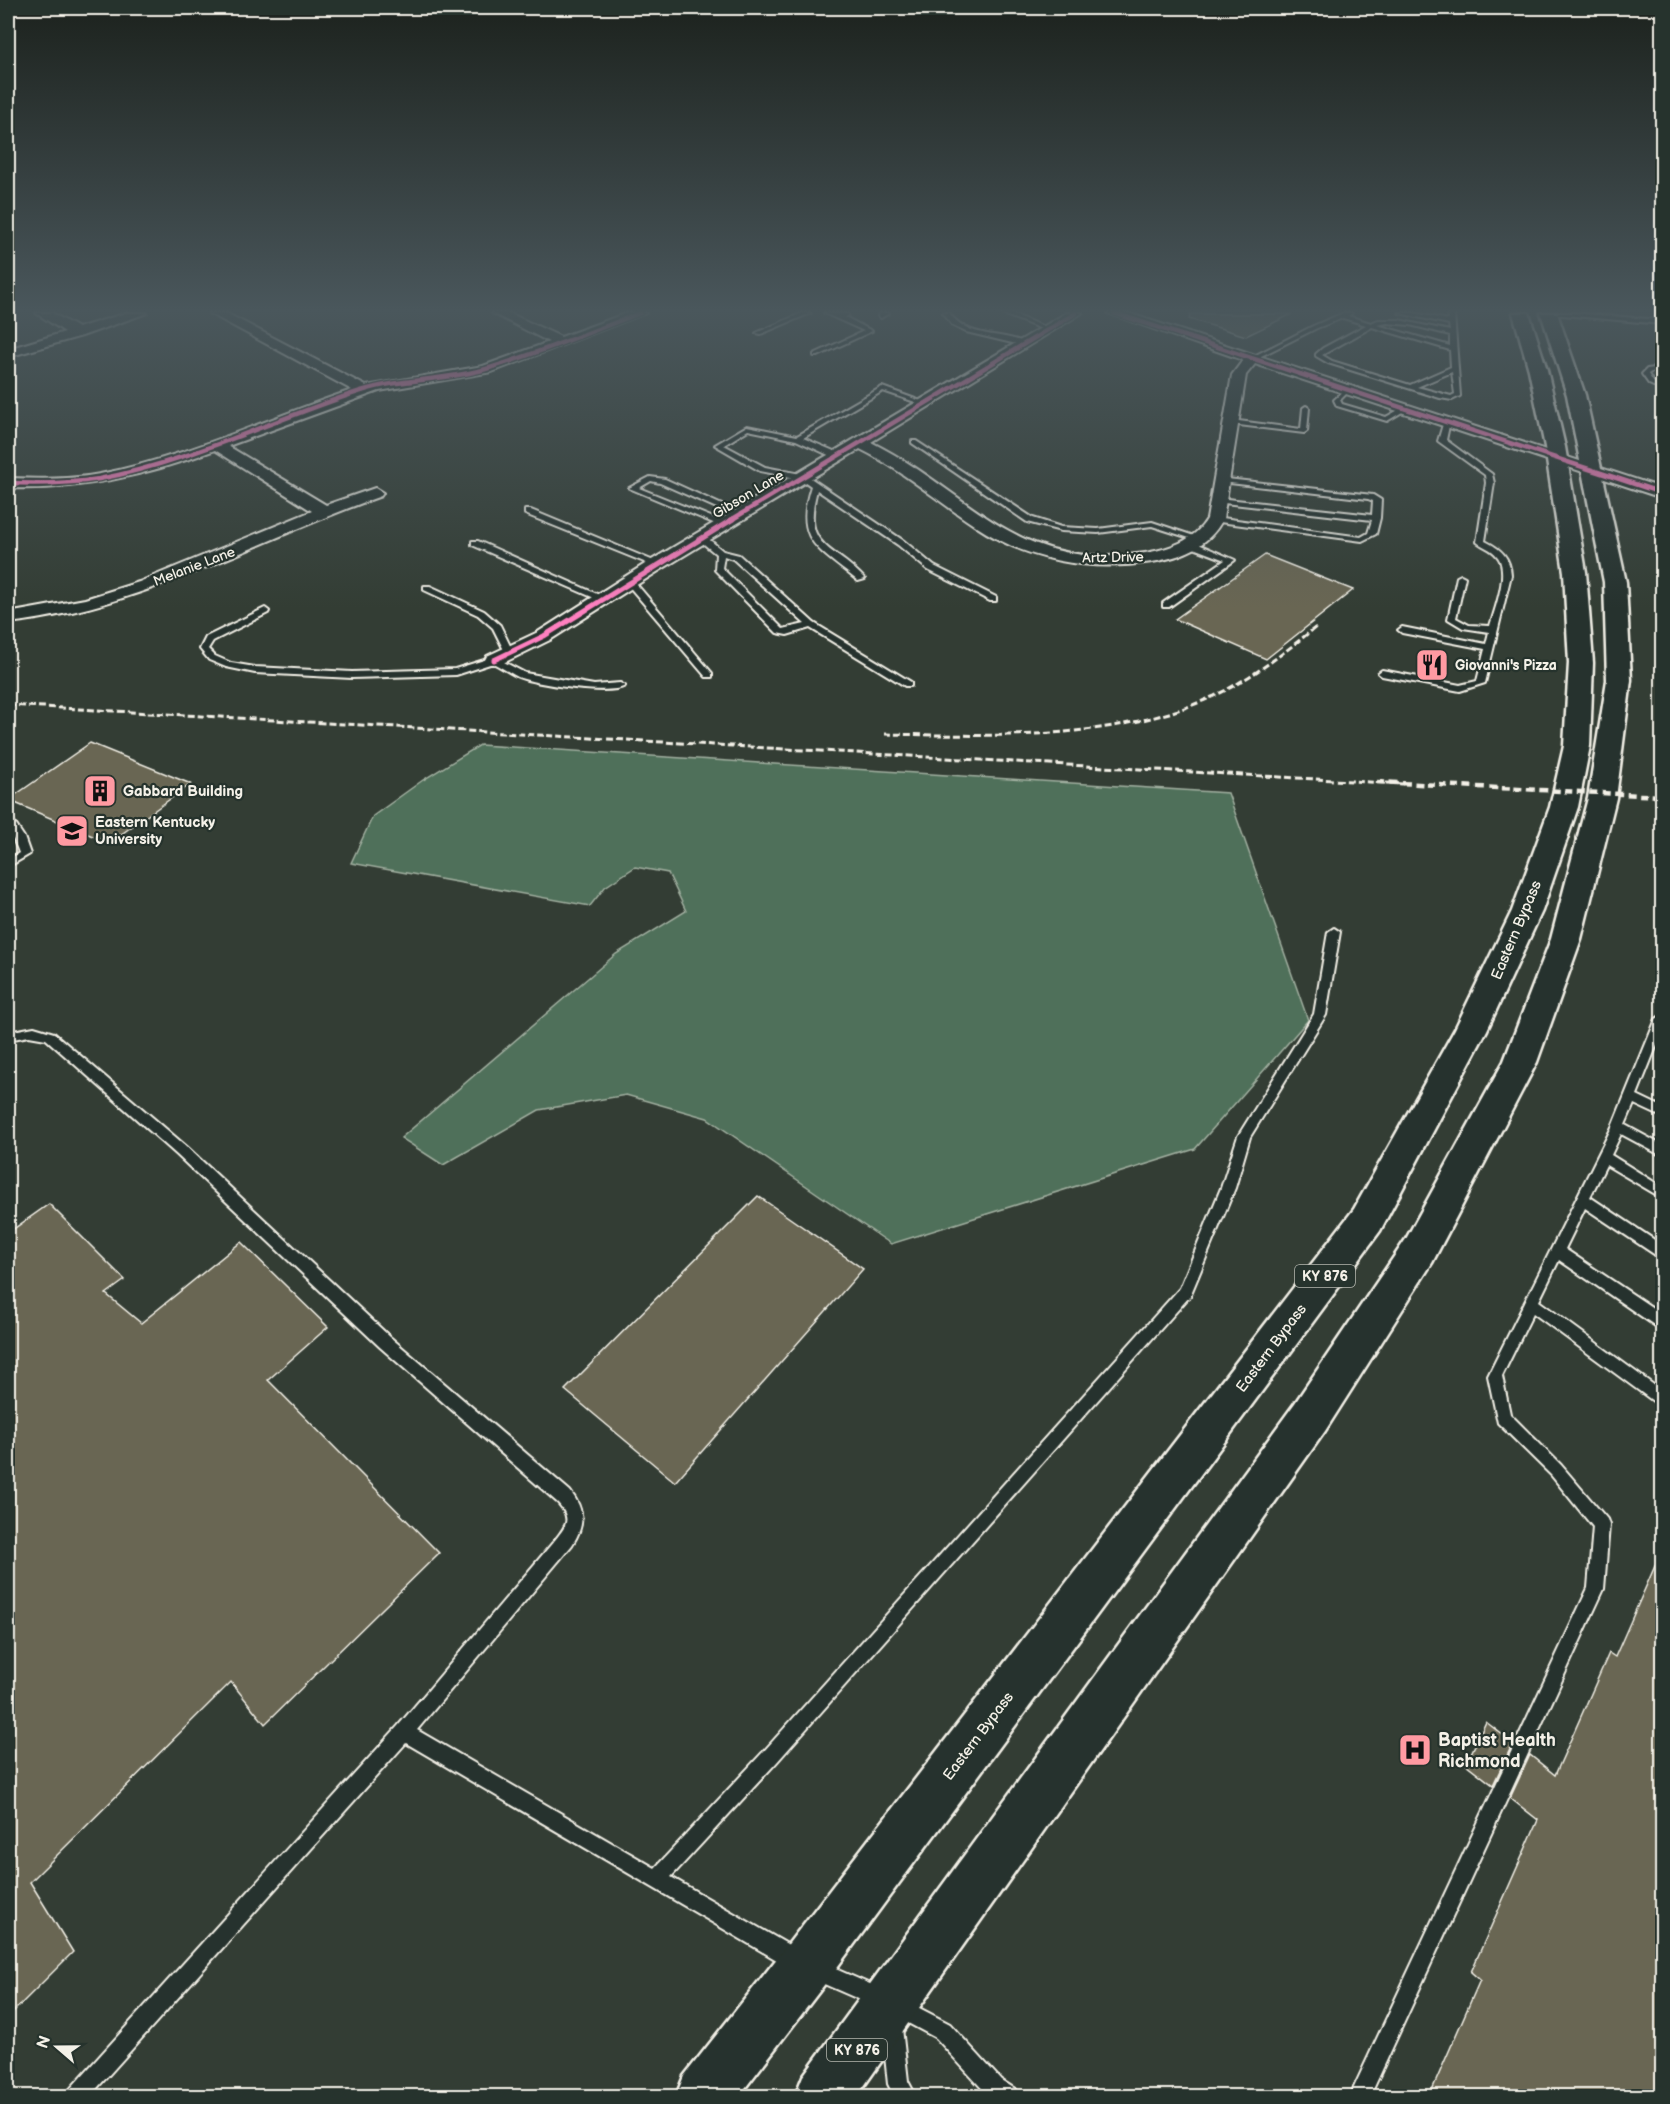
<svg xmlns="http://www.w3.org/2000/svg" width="1670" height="2104" font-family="'Balsamiq Sans',sans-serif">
<rect width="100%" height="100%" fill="#333d34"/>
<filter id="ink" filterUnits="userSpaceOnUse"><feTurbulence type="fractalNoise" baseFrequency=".0167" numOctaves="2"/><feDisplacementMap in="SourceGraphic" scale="12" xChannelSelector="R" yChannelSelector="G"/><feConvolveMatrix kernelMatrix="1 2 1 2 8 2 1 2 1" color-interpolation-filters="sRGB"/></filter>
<g filter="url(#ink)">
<!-- green -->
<path fill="#50705a" stroke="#a2b0a1" stroke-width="1.5" d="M480 745 1228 793 1308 1020 1195 1149 891 1244 707 1118 626 1095 539 1110 443 1165 401 1138 616 954 686 911 668 873 635 867 605 887 590 906 351 863 373 816 423 780Z"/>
<!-- building -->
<g fill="#696652" stroke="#f4f1e8" stroke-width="1.5">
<path d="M1190 314H1292L1246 336 1189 319Z"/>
<path d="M1265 555 1353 590 1266 659 1175 619Z"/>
<path d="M90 743 191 784 109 843 8 800Z"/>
<path d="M758 1196 863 1269 675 1482 565 1390Z"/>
<path d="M49 1204 125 1280 106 1294 141 1323 241 1242 328 1327 268 1380 439 1553 265 1724 231 1682 30 1882 73 1952 8 2017V1233Z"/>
<path d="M1662 1550V2097H1429L1480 1980 1471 1972 1538 1820 1510 1798 1530 1755 1555 1775 1609 1653 1615 1657Z"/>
<path d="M1486 1722 1513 1743 1493 1785 1466 1764Z"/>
</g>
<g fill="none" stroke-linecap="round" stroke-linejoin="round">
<!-- service casing -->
<g stroke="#f4f1e8" stroke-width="4">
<g id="service">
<path d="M802 313H811L761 334 756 333Z"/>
<path d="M824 313 848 314V316L845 317 872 331 818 356H814V354L864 331Z"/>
<path d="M881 313H889L881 318 878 316Z"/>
<path d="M943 313H949C969 340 1002 331 1028 344L1025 346 966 332 953 326Z"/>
<path d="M1000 313H1010L1052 330 1047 331Z"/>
<path d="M1343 313H1352L1348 316 1371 323 1378 320H1399L1450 331 1449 324 1399 313H1414L1449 320 1448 313H1454L1460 396 1452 400 1440 398 1328 363 1316 356V354L1323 348 1366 325 1343 318 1317 328 1255 359 1250 358 1313 326ZM1387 323 1410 325 1450 335V346L1377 325ZM1372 327 1450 350 1451 367 1410 385 1332 361 1322 355ZM1452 372 1455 394 1451 396 1417 387Z"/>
<path d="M1540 313H1573L1662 320V324Z"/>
<path d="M1662 367V371L1651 372 1648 374 1653 382 1662 386V390L1649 384 1642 374 1647 369Z"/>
<path d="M882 387 929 404 924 405 883 391 803 438 841 454V458H835L796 440 748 430 724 445 765 467 806 475 904 541 934 566 996 597V601H990L928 570 898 545 817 490C801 549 833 544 865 579L858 581C820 549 793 542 811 486L801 479 760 471 715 445 747 426 797 436Z"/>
<path d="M1348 387 1351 389 1340 400 1342 404 1386 417 1404 407 1409 408 1387 421 1337 406 1334 400Z"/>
<path d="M1306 406 1309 408 1307 431 1304 433 1231 424 1228 422 1231 420 1301 429 1303 408Z"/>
<path d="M1447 419 1450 421 1446 440 1492 474 1494 483 1485 541C1501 549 1510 557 1511 575L1485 683 1460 691 1382 676 1378 673 1382 670 1460 685 1477 681 1485 649 1402 633 1398 630 1402 627 1486 644 1489 632 1463 628 1448 619 1457 577 1461 575 1465 577 1456 618 1469 625 1490 626C1495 609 1510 570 1497 556 1492 549 1483 547 1477 542L1486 483 1485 475 1438 441 1444 421Z"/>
<path d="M912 441H916L1033 518 1061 527 1098 529 1152 522 1203 539 1199 541 1152 526 1098 533 1061 531 1027 522 912 443Z"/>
<path d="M650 477 665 479 744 515 737 517 660 483 651 481 639 488 726 523V527H723L629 488Z"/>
<path d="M1218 478 1373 495 1381 500 1380 518 1376 534 1362 541 1212 521V517H1215L1361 537 1368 533 1372 520 1215 502V498H1218L1372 515 1373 501 1368 499 1221 482H1218Z"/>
<path d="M525 510H531L661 564 654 566 525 514Z"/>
<path d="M699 536H705L723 551 739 555 814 623 911 682V686H905L810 628 787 635 777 633 715 570 716 554 699 540ZM724 556 733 559 805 624 783 629 722 568Z"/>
<path d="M472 541H478L606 598 599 600 472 545Z"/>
<path d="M1188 542H1194L1235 560 1169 607H1163V603L1225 560 1188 546Z"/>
<path d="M627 580H633L712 673V677H706L627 584Z"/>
<path d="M424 586H430L484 611 500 625 514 654 513 656H507L493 628 478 615 424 590Z"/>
<path d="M265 608 269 611 268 613 213 641 208 649 215 656 231 663 255 667 352 672 455 669 494 657 525 673 594 685 620 683 625 686C610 696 535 684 518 677 510 673 501 667 493 663L456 675 352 678 255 673 226 667 209 660 200 649 206 637Z"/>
<path d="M8 818 12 819 24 837 30 854 8 867V860L19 853C15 841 7 830 8 818Z"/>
<path d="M1334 928 1340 932 1326 1015 1250 1137 1235 1188 1190 1296 776 1763 671 1877 801 1952 804 1959 801 1966 794 1969 787 1966 406 1743 90 2096H67L70 2089 398 1726 555 1540C567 1525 572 1519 558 1503L380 1347 177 1155 46 1039 29 1036 8 1040V1032L34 1027 54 1033 187 1147 390 1337 570 1491C585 1510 585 1525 572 1545L417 1730 655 1868 764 1751 1180 1288 1221 1188 1238 1136 1314 1014 1328 932Z"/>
<path d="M1662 1015V1032L1637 1095 1662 1107V1117L1634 1104 1625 1125 1662 1145V1156L1621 1134 1611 1155 1662 1187V1198L1606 1165 1590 1197 1662 1245V1258L1657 1256 1585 1208 1565 1249 1662 1314V1328L1657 1327 1559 1260 1539 1301 1662 1391V1406L1657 1404 1533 1313 1502 1376 1510 1414 1561 1465 1607 1519 1609 1525 1604 1589 1370 2096H1350L1588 1588 1593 1527 1551 1475 1498 1423 1488 1376 1612 1127 1656 1019Z"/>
<path d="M815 1960 886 1991 889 1998 886 2005 879 2008 808 1977 805 1970 808 1963Z"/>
<path d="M900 1998 950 2024 1001 2080 1015 2089 1018 2096H990L987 2094 936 2038 893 2015 890 2008 893 2001Z"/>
<path d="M892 2018 899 2021 902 2028 908 2081 916 2096H894L888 2084 882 2028 885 2021Z"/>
</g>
</g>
<!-- minor casing -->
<g stroke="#f4f1e8" stroke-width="4">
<g id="minor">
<path d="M36 313H52L78 328 126 313H147L82 336 8 357V349L65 332Z"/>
<path d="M209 313H226L366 386 483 366 549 342 492 313H509L561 337 627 313H646L492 372 379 391 228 446 326 505 375 488 383 493 381 496C257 540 141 609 8 623V613L85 599 139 582 312 511 215 450C147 475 80 491 8 488V478C39 479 69 480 100 474 187 457 268 418 352 390Z"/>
<path d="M1066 313H1082L871 442C973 493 1014 573 1145 553 1169 549 1194 541 1207 519L1232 375 1243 360 1108 313H1128L1662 488V498L1255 364 1246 375 1223 519C1208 547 1182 557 1152 562 1089 572 1027 561 974 525 936 500 901 469 860 449L657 572 550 640 501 664H487L485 660 487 656 538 632 645 564Z"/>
</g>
</g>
<!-- primary casing -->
<g stroke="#f4f1e8" stroke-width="5">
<g id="primary">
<path d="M1513 313H1529L1547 370 1565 447 1586 572 1593 663 1590 746 1578 807 1542 911 1487 1030 1380 1231 824 1985 739 2096H676L684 2076 786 1947 1354 1209 1455 1029 1512 911 1550 807 1564 746 1569 663 1564 572 1545 447 1529 370Z"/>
<path d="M1541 313H1557L1585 395 1626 582 1631 680 1616 798 1581 939 1537 1062 1432 1263 1325 1431 857 2096H795L803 2076 1295 1403 1406 1239 1504 1061 1551 939 1588 798 1607 680 1604 582 1567 395Z"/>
</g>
</g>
<!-- service -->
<use href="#service" fill="#26332d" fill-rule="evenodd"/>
<!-- minor -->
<use href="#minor" fill="#26332d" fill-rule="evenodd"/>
<!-- primary -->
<use href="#primary" fill="#26332d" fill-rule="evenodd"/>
<!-- rail-far1 -->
<g stroke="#f4f1e8" stroke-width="3" stroke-dasharray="7 3" stroke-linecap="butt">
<path d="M8 705 1404 784"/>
<path d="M885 734C993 736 1114 742 1214 696 1252 678 1284 653 1316 627"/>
</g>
<!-- rail -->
<path stroke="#f4f1e8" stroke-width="4.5" stroke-dasharray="8 4.5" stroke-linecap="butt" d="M1377 782 1662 796"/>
<!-- cycleway-far1 casing -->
<g stroke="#26332d" stroke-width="7">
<g id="cycleway-far1">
<path d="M1114 313 1662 493"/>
<path d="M8 483C38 484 68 484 99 479 190 462 273 419 361 391 402 378 445 381 486 369 538 354 589 332 640 313"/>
<path d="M731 520 1076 313"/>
</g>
</g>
<!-- cycleway casing -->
<g stroke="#26332d" stroke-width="8">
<path id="cycleway" d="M494 660 544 636 733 519"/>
</g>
<!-- cycleway-far1 -->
<use href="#cycleway-far1" stroke="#ff80c0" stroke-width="4.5"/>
<!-- cycleway -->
<use href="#cycleway" stroke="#ff80c0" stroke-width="5"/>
</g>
</g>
<!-- sky -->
<linearGradient id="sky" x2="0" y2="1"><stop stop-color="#1c221d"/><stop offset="0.51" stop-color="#4a575c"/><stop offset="1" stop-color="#4a575c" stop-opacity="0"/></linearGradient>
<rect width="1670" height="608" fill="url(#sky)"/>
<!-- icons -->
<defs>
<g id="restaurant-square" transform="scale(1.725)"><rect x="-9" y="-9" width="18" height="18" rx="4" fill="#ff9aa2" stroke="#26332d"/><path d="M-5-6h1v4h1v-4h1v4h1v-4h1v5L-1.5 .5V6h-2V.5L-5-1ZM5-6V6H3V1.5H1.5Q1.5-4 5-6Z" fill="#111"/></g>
<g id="building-square" transform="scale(1.725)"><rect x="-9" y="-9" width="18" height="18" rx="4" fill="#ff9aa2" stroke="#26332d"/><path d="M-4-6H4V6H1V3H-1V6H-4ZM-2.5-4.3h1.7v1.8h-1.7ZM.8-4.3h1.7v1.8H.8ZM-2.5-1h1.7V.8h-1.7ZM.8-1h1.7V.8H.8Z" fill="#111"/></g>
<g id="university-square" transform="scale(1.725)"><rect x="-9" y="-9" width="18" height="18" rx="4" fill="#ff9aa2" stroke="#26332d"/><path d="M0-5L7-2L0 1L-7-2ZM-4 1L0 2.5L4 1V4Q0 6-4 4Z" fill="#111"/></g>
<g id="hospital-square" transform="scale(1.725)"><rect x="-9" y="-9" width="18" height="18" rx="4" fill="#ff9aa2" stroke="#26332d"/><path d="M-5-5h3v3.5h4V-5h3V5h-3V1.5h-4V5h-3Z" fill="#111"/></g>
</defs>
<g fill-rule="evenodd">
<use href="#restaurant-square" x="1432" y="665"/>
<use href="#building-square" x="100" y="791"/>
<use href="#university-square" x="72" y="831"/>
<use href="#hospital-square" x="1415" y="1750"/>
</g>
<g text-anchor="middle" stroke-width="4.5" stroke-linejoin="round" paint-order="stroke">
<!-- far-street labels -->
<g font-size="14" fill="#f4f1e8" stroke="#26332d">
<text transform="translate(748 494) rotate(-31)" y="5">Gibson Lane</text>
<text transform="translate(1113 557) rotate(-1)" y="5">Artz Drive</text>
<text transform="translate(194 566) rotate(-21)" y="5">Melanie Lane</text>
</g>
<!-- far-poi labels -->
<g font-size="14" font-weight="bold" fill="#f4f1e8" stroke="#26332d" text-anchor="start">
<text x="1455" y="670">Giovanni's Pizza</text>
</g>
<!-- shield labels -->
<g fill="#26332d" stroke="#b6b8b0" stroke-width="1.5">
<rect x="1295" y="1265" width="60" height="22" rx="4.5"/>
<rect x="827" y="2039" width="60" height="22" rx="4.5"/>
</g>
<g font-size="14" font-weight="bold" fill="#f4f1e8">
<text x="1325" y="1281">KY 876</text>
<text x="857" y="2055">KY 876</text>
</g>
<!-- poi labels -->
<g font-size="15" font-weight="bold" fill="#f4f1e8" stroke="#26332d" text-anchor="start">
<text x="123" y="796">Gabbard Building</text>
<text x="95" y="827">Eastern Kentucky<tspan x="95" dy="17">University</tspan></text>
</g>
<!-- street labels -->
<g font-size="15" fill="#f4f1e8" stroke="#26332d">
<text transform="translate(1516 930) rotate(-67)" y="5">Eastern Bypass</text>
<text transform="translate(1271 1348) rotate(-53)" y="5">Eastern Bypass</text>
<text transform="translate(978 1736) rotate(-53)" y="5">Eastern Bypass</text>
</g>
<!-- near-poi labels -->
<g font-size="18" font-weight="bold" fill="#f4f1e8" stroke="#26332d" text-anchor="start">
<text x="1438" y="1746">Baptist Health<tspan x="1438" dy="21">Richmond</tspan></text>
</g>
</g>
<!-- margin -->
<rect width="1670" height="2104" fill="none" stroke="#26332d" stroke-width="30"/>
<rect x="15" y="15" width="1640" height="2074" fill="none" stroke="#f4f1e8" stroke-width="2" filter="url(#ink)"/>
<!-- north arrow -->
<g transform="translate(57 2047) rotate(290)" stroke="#26332d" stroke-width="4.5" paint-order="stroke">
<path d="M0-4.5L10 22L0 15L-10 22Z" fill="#f4f1e8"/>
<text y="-9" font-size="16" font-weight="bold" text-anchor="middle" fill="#f4f1e8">N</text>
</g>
</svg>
